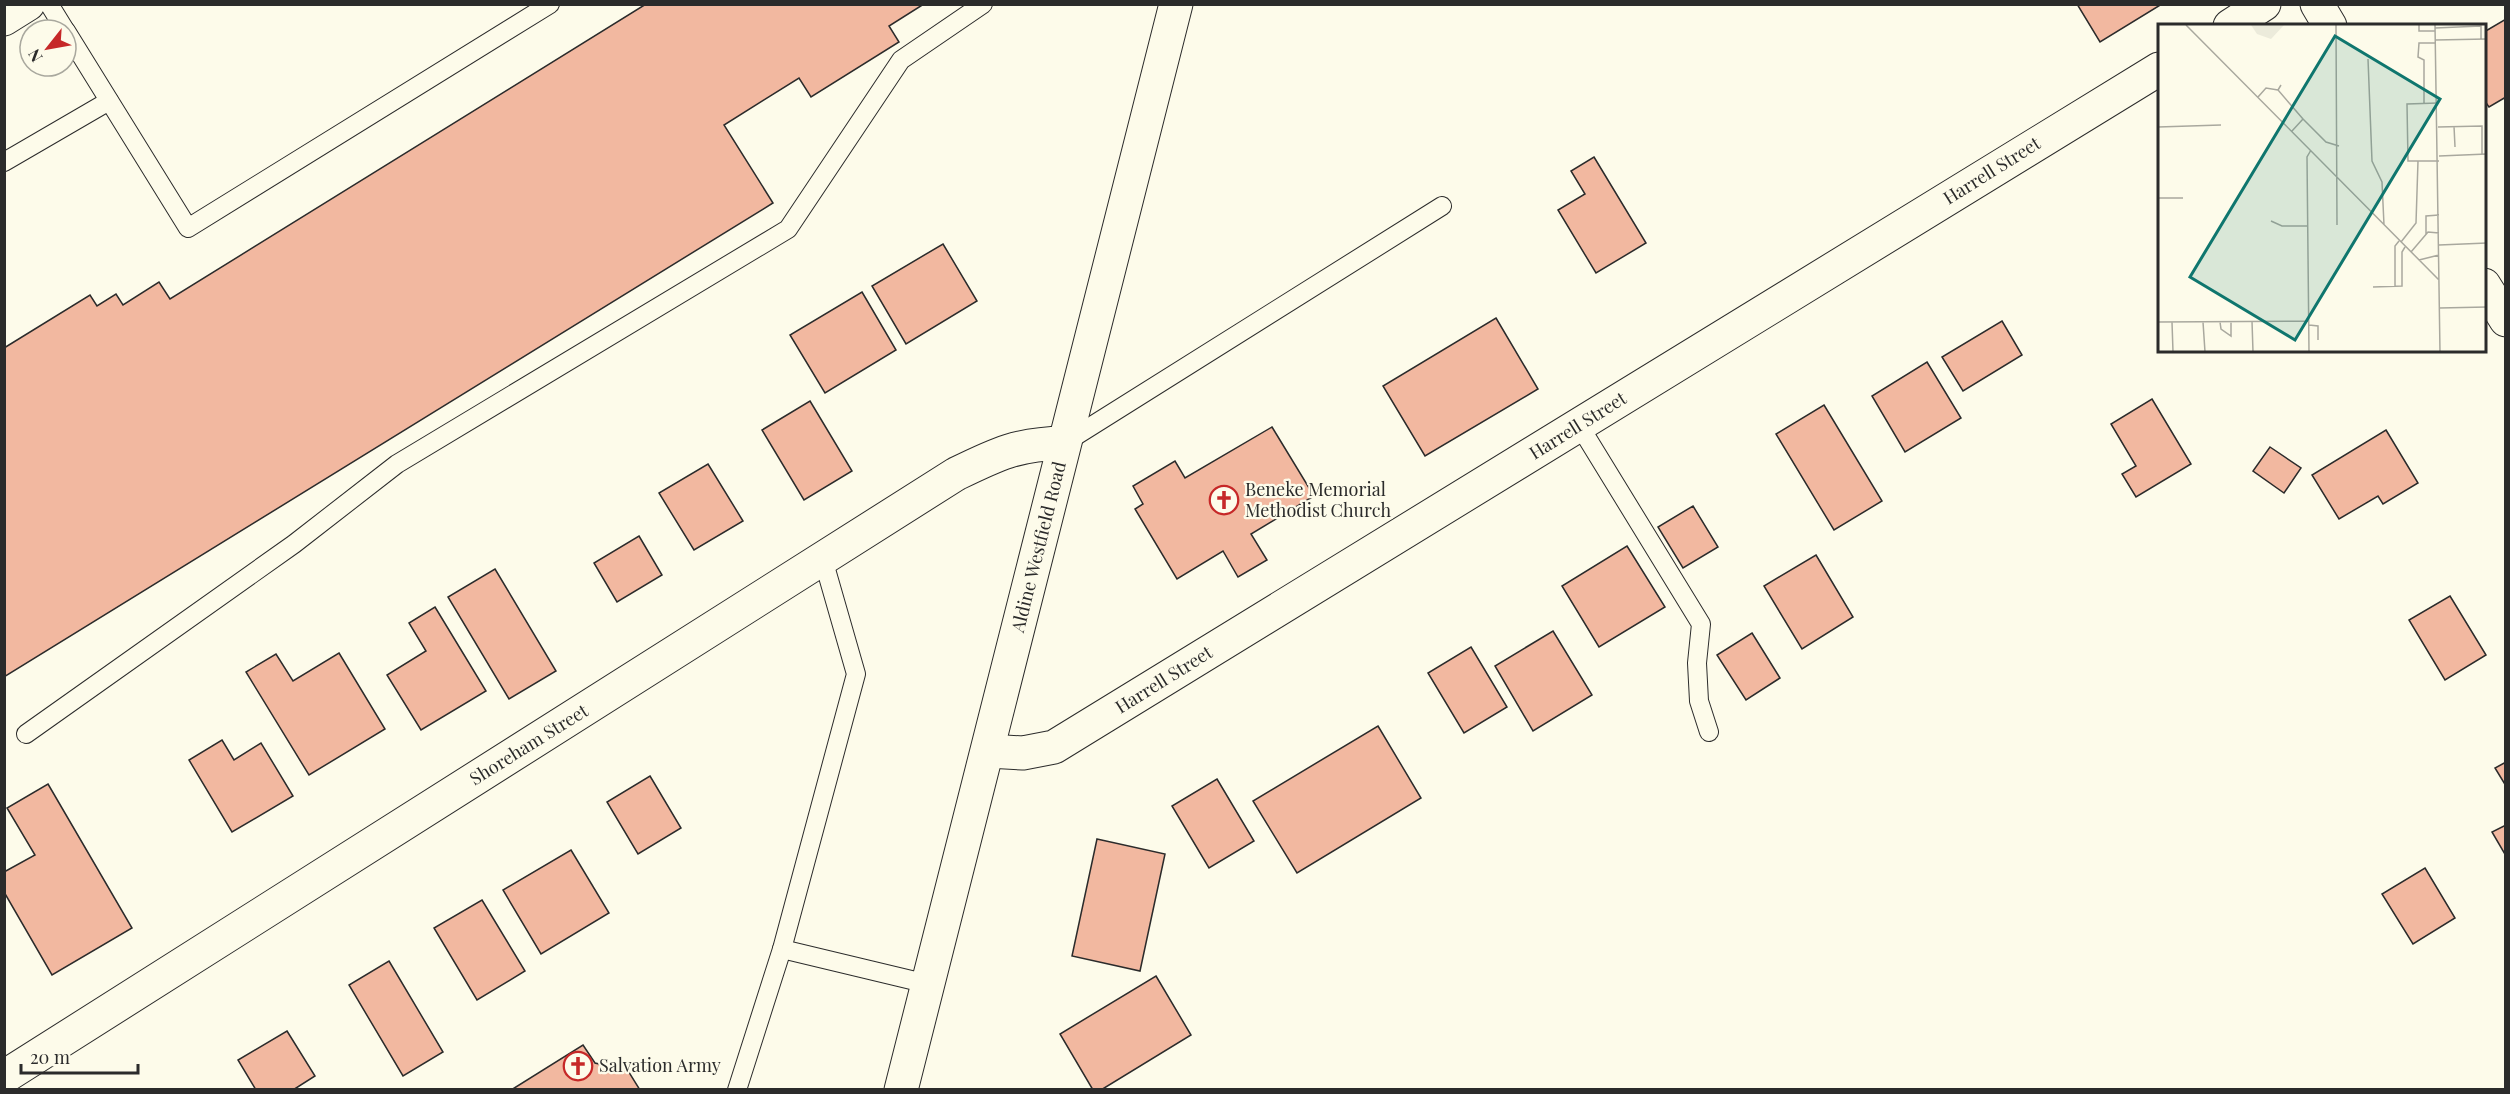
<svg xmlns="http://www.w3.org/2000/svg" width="2510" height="1094" font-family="'Playfair Display',serif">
<rect width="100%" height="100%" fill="#fdfbea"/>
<!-- building -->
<g fill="#f2b8a0" stroke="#2b2b2b" stroke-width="1.5">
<path d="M646 4H924L889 26 899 42 811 97 799 78 724 125 773 203 4 677V348L90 295 97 306 116 294 123 305 159 282 170 299Z"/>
<path d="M2077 4H2162L2100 42Z"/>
<path d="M2506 19V97L2489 107 2484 100V32Z"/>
<path d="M1594 157 1646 243 1596 273 1558 210 1585 194 1571 171Z"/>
<path d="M943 244 977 301 906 344 872 286Z"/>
<path d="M862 292 896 350 825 393 790 335Z"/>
<path d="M1496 318 1538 389 1425 456 1383 386Z"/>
<path d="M2002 321 2022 355 1963 391 1942 357Z"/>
<path d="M1927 362 1961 418 1905 452 1872 396Z"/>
<path d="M2152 399 2191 464 2136 497 2122 474 2136 466 2111 424Z"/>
<path d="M810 401 852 471 804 500 762 430Z"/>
<path d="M1824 405 1882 501 1834 530 1776 434Z"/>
<path d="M1272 427 1314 496 1251 534 1267 560 1238 577 1223 551 1177 579 1135 509 1143 504 1133 486 1175 461 1185 478Z"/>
<path d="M2386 430 2418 483 2383 504 2378 496 2339 519 2312 475Z"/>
<path d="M2270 447 2301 468 2284 493 2253 471Z"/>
<path d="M708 464 743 521 694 550 659 493Z"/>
<path d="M1693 506 1718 547 1683 568 1658 527Z"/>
<path d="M639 536 662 575 617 602 594 563Z"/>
<path d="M1627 546 1665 607 1599 647 1562 586Z"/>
<path d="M1816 555 1853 617 1802 649 1764 586Z"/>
<path d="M495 569 556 671 509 699 448 597Z"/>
<path d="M2450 596 2486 655 2445 680 2409 620Z"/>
<path d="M435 607 486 691 421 730 387 675 426 651 409 623Z"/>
<path d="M1553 631 1592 695 1533 731 1495 666Z"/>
<path d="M1752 633 1780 678 1746 700 1717 655Z"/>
<path d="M1471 647 1507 707 1464 733 1428 673Z"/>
<path d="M339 653 385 729 309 775 246 672 276 654 293 681Z"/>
<path d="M1378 726 1421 798 1297 873 1253 801Z"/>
<path d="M222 740 234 760 261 743 293 796 232 832 189 760Z"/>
<path d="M2506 762V786L2495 768Z"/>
<path d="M650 776 681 828 638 854 607 802Z"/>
<path d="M1217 779 1254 841 1209 868 1172 806Z"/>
<path d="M48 784 132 928 52 975 4 892V872L35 855 7 808Z"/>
<path d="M2506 825V856L2492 832Z"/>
<path d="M1097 839 1165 854 1140 971 1072 956Z"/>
<path d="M571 850 609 913 541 954 503 890Z"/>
<path d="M2425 868 2455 918 2413 944 2382 894Z"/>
<path d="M482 900 525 971 477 1000 434 928Z"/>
<path d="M389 961 443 1052 403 1076 349 985Z"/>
<path d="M1156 976 1191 1035 1101 1090H1093L1060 1034Z"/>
<path d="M287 1031 315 1076 293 1090H256L238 1060Z"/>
<path d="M583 1045 595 1063 620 1069 622 1073 627 1069 640 1090H511Z"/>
</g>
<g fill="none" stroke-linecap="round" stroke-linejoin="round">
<!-- service casing -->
<g stroke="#2b2b2b" stroke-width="20">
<g id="service">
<path d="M49 4 65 30"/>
<path d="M66 31 188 228 550 4"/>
<path d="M4 162 109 101"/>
<path d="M1579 425 1701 624 1697 663 1699 701 1709 732"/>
<path d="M1066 442 1442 206"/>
<path d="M26 734 294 544 397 464 788 229 901 60 983 4"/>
<path d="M782 949 856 674 823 559"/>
<path d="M737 1090 782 949 928 984"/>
</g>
</g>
<!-- minor casing -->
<g stroke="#2b2b2b" stroke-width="35">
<g id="minor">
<path d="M2317 4 2330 26"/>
<path d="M2230 26 2264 4"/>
<path d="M2484 285 2506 320"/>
<path d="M988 751 1023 753 1054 747 2159 69"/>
<path d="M4 1077 956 474C997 454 1017 444 1064 443"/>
</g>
</g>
<!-- secondary casing -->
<g stroke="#2b2b2b" stroke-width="35">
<g id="secondary">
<path d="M4 19 28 4"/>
<path d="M901 1090 1176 4"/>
</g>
</g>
<!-- service -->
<use href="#service" stroke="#fdfbea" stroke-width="18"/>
<!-- minor -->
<use href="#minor" stroke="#fdfbea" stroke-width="33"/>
<!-- secondary -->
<use href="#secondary" stroke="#fdfbea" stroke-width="33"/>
</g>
<!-- icons -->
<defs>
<g id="church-ring" transform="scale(1.5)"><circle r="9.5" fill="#fdfbea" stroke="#c62828" stroke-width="1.5"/><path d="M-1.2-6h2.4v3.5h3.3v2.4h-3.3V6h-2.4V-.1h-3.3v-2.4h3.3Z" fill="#c62828"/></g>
</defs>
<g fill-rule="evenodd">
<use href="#church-ring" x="1224" y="500"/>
<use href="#church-ring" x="578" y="1066"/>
</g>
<g text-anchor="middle" stroke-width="4.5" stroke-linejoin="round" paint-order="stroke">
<!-- street labels -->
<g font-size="18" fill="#2b2b2b" stroke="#fdfbea">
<text transform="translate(1992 171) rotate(-32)" y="6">Harrell Street</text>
<text transform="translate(1578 426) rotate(-32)" y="6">Harrell Street</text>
<text transform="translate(1039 547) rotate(-76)" y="6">Aldine Westfield Road</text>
<text transform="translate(1164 680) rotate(-32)" y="6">Harrell Street</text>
<text transform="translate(529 745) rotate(-32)" y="6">Shoreham Street</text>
</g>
<!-- poi labels -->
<g font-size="18" fill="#2b2b2b" stroke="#fdfbea" text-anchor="start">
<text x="1245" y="496">Beneke Memorial<tspan x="1245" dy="21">Methodist Church</tspan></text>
<text x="599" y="1072">Salvation Army</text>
</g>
</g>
<!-- overview -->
<g transform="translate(2158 24)">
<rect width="328" height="328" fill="#fdfbea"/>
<path d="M93 1H126L113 15 99 10Z" fill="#ecebdb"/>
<path fill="none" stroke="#a9a89e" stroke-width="1.5" d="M28 1 281 256M178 1 179 201M261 1V7H277M277 1 282 328M277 4 323 2V15M277 16 329 15M210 35 214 137 224 158 226 201M123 61 120 66 145 95 134 107M100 73 108 64 120 66M266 79V36L260 33 261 19H278M280 79 249 80 250 137H281M145 95 168 118 181 122M296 102 297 123M0 103 63 101M280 103 324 102V130M281 132 329 130M0 174H25M113 197 124 202H150M268 210V192L281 191M243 218 258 199 260 137M281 221 329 219M253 228 270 208 281 209M261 236 281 231M237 262V222L241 217M215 263 244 262V228L247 223M281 284 329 283M94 297 95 328M0 298 151 297M14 298 15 328M45 298 47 328M62 298 63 305 73 312V297M151 301 160 302V316M151 328 149 133 153 126"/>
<path fill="#0f766e" fill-opacity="0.15" stroke="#0f766e" stroke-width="3" d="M177 12 282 75 137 316 32 253Z"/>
<rect width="328" height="328" fill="none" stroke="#2b2b2b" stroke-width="3"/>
</g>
<!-- border -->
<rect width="2510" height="1094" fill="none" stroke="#2b2b2b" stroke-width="12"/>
<!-- north arrow -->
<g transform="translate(48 48) rotate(239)"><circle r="28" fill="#fdfbea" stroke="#a9a89e" stroke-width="1.5"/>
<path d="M0-4.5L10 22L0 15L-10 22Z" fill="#c62828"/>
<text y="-9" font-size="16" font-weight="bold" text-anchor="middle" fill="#2b2b2b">N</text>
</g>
<!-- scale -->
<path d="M21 1064v9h117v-9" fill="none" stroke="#2b2b2b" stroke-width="3"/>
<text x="30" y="1064" font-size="18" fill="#2b2b2b" stroke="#fdfbea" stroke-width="4.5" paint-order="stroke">20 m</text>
</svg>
